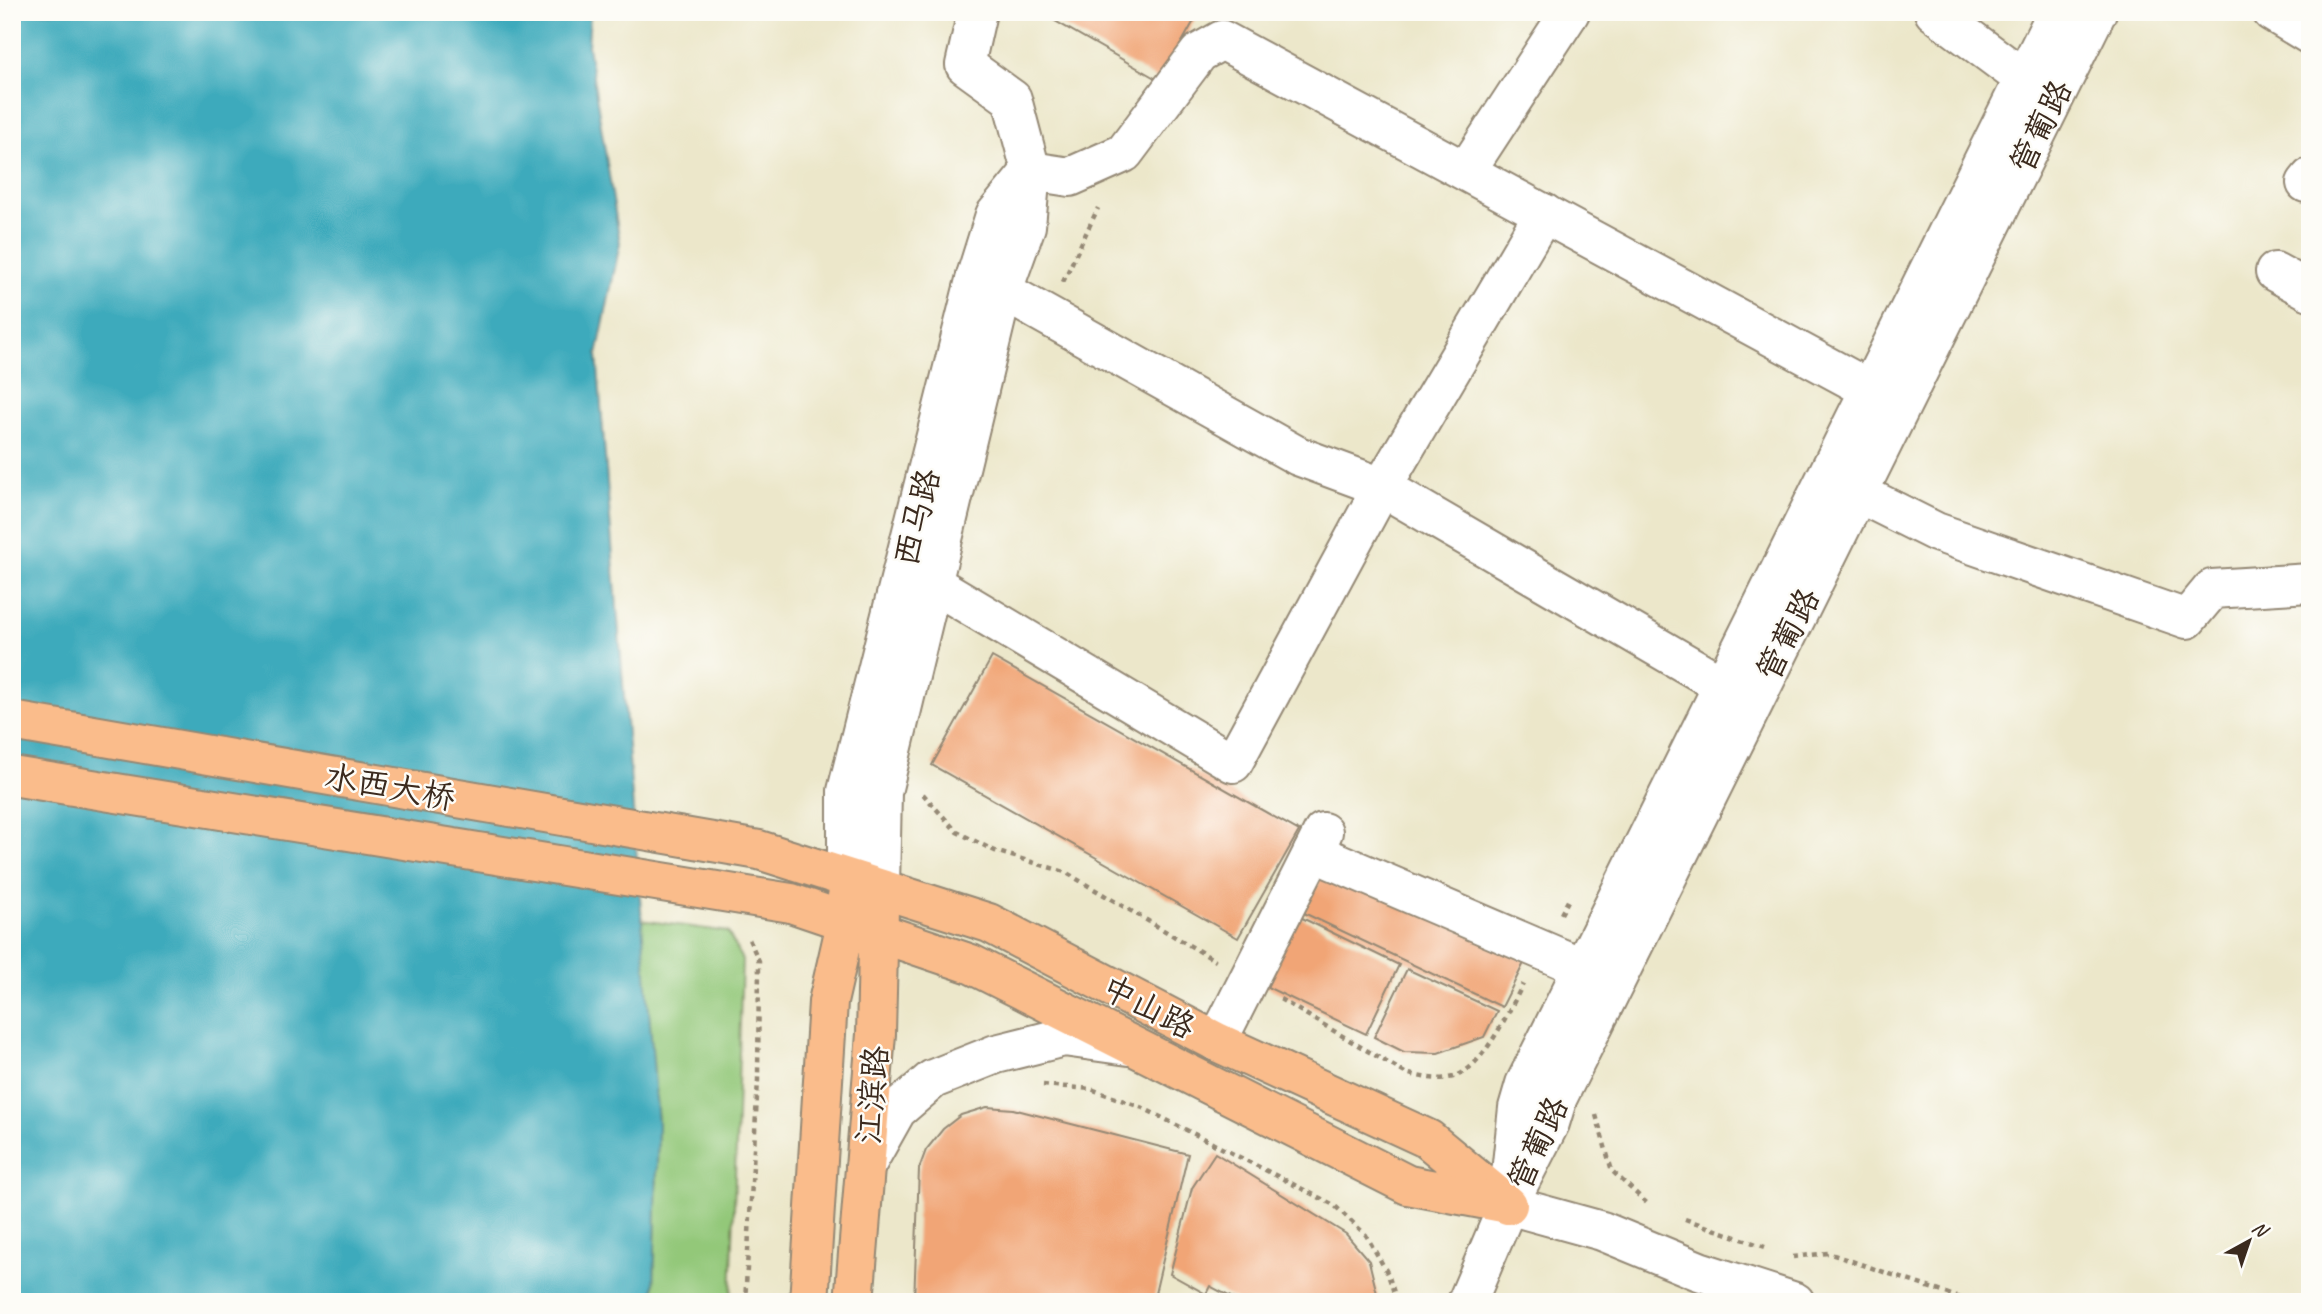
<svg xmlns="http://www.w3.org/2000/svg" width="2322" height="1314" font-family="Caveat,'LXGW WenKai TC',sans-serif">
<rect width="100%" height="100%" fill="#fdfcf7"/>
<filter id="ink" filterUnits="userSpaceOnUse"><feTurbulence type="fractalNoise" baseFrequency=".0143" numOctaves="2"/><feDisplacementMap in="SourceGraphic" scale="14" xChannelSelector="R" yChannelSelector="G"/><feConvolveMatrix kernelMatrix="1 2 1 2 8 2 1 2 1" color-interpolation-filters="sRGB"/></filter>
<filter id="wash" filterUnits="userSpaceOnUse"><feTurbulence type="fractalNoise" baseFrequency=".00686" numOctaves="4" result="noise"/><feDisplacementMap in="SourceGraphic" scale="28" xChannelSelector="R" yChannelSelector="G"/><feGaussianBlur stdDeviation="1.57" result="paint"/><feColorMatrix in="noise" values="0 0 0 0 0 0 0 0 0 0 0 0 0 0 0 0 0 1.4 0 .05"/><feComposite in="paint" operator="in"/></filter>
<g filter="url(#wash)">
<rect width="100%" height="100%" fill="#ece7ca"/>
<!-- green -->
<path fill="#93c879" stroke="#67794c" stroke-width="2" d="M641 920 728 932 742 960 731 1302H650L654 1288 658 1124Z"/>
<!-- water -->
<path fill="#3daabc" stroke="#3c6a6d" stroke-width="2" d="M12 12H590L588 46 620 243 597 355 658 1124 654 1288 650 1302H12Z"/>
<g id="blocks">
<!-- building -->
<g fill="#f1a576">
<path d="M1053 12H1199L1160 81 1050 18Z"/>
<path d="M992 657 1299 831 1238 938 932 765Z"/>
<path d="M1326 866 1525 961 1502 1007 1304 913Z"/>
<path d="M1298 916 1399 965 1366 1034 1265 986Z"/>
<path d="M1407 969 1497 1011 1484 1037 1438 1053 1404 1052 1374 1037Z"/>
<path d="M987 1107 1013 1109 1188 1154 1153 1302H914L919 1169 926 1150 943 1129 961 1115Z"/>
<path d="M1215 1153 1346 1234 1369 1261 1379 1302H1240L1210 1286 1206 1294 1170 1274 1192 1188Z"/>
</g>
</g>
</g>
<g filter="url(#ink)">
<use href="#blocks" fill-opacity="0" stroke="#948874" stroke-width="2"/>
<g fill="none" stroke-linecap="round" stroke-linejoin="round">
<!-- minor casing -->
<g stroke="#948874" stroke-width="42">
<g id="minor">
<path d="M1934 12 2043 93"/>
<path d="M2272 12 2310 35"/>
<path d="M1031 171 1070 177 1124 153 1199 53 1222 40 1893 402"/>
<path d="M1466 171 1570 12"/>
<path d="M2306 183 2310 178"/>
<path d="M2275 272 2310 291"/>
<path d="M976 276 1298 456 1382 487 1745 698"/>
<path d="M1834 481 1936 532 2187 619 2212 589 2310 583"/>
<path d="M932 583 1233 763 1382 487 1544 213"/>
<path d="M1313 852 1607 978"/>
<path d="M847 877V791L976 276 995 215 1031 171"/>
<path d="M880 887 882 792 1003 290 1026 226 1031 171 1012 99 965 65 977 12"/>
<path d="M1217 1042 1323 832"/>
<path d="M865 1167 897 1110 933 1079 996 1054 1064 1037 1129 1046"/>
<path d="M1510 1182 1518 1108 1525 1084 2057 12"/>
<path d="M1508 1205 1602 1231 1699 1271 1795 1302"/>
<path d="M1467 1302 1508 1205 1550 1123 1558 1097 2097 12"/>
</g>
</g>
<!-- major casing -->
<g stroke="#948874" stroke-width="42">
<g id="major">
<path d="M12 721 759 850 989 923 1217 1042 1428 1139 1508 1205"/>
<path d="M12 776 791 903 971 964 1408 1185 1503 1203"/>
<path d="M809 1302 828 1002 846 923 847 897"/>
<path d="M854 1302 876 1034 879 909"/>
</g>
</g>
<!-- path -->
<g stroke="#948874" stroke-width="4.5" stroke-dasharray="5 5" stroke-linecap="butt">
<path d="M1063 282 1098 208"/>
<path d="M923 794 957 832 995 851 1065 872 1216 961"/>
<path d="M1561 914 1570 897"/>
<path d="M1280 999 1405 1073C1421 1077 1437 1081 1453 1077 1483 1069 1510 1009 1523 984"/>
<path d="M1043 1085 1091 1089 1143 1108 1334 1205 1366 1235 1388 1274 1397 1302"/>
<path d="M1596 1115 1612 1171 1650 1206"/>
<path d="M1685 1219 1765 1247"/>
<path d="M1793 1257 1828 1253 1972 1302"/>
<path d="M745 1302 758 1080 759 961 747 935"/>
</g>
<!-- minor -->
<use href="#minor" stroke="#fff" stroke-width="38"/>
<!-- major -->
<use href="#major" stroke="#fabc8b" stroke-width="38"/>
</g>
</g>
<g text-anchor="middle" stroke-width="5" stroke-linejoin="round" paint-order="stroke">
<!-- street labels -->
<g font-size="33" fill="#3b2a1e" stroke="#fdfcf7">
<text transform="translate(2040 126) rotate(-64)" y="12">管葡路</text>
<text transform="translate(916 517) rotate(-76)" y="12">西马路</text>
<text transform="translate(1787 634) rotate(-63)" y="12">管葡路</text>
<text transform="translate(390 786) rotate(10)" y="12">水西大桥</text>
<text transform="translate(1149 1006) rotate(27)" y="12">中山路</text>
<text transform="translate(871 1095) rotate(-85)" y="12">江滨路</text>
<text transform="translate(1537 1143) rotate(-65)" y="12">管葡路</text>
</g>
</g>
<!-- margin -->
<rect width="2322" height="1314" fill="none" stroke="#fdfcf7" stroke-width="42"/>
<!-- north arrow -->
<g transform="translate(2249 1241) rotate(40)" stroke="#fdfcf7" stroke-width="5" paint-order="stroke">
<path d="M0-5L12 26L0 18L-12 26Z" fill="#3b2a1e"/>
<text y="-10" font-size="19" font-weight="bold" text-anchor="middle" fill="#3b2a1e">N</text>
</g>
</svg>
